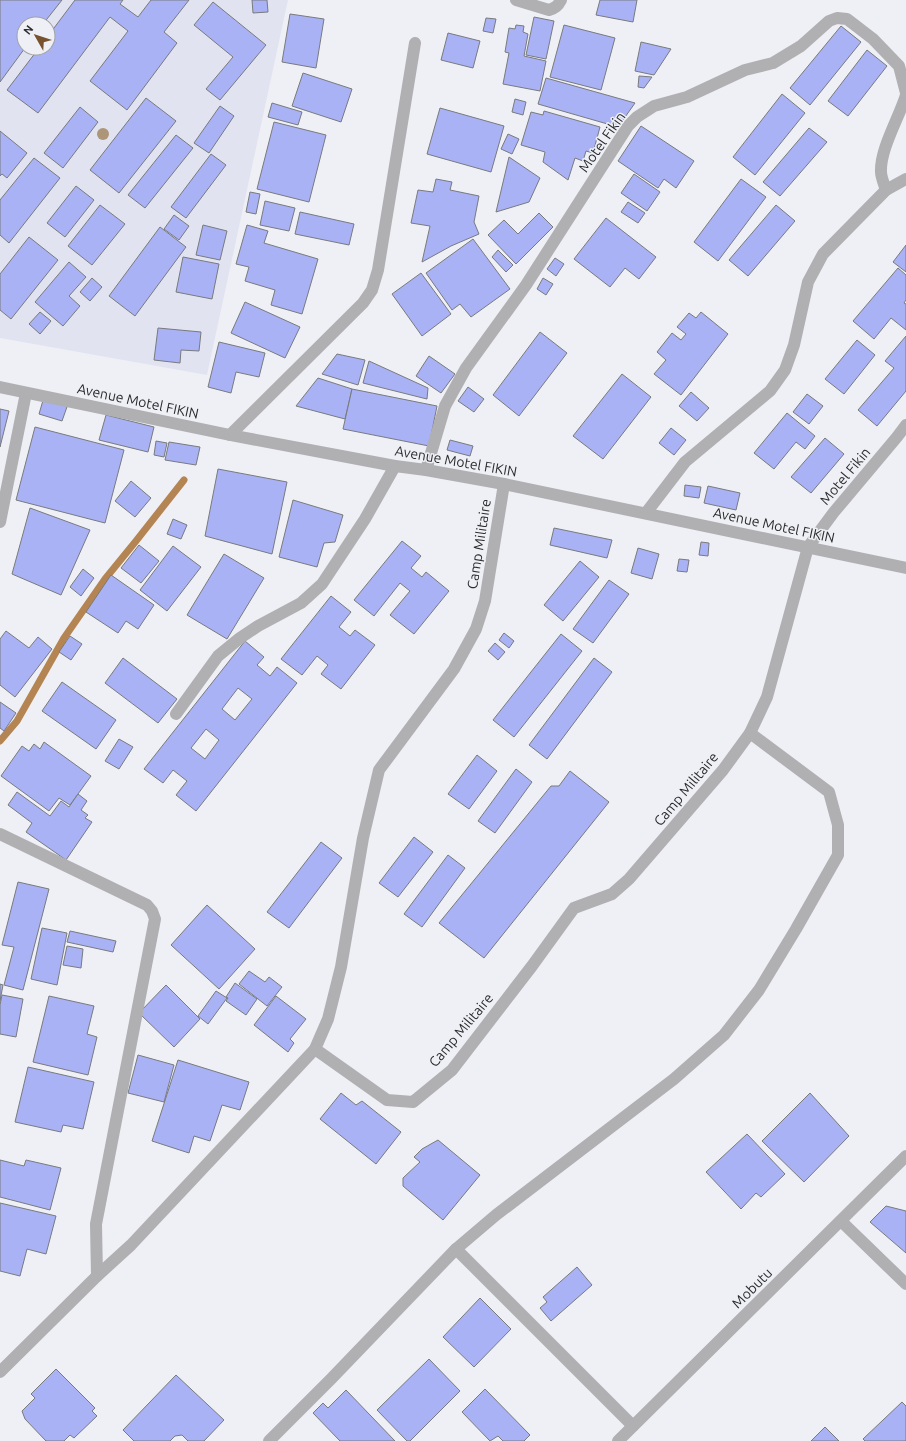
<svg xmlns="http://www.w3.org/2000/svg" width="906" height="1441" font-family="Ubuntu,sans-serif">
<rect width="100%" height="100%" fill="#eff0f5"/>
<!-- built -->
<path fill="#e1e4f0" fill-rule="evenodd" d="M0 0H288L207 375 0 338ZM24 24H48V48H24Z"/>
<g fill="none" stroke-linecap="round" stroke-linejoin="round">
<!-- stream -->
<path stroke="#b48452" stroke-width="7" d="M0 741 17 721 64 638 105 579 136 541 184 480"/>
</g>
<!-- building -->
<g fill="#a9b2f5" stroke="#797a7e" fill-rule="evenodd">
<path d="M0 0H62L43 24H24V48H25L0 82Z"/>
<path d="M75 0H123L120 4 138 17 151 0H189L164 32 177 43 127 110 90 81 128 31 110 17 38 113 7 90 39 48H48V36Z"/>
<path d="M252 0H267L268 12 253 13Z"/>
<path d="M600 0H637L633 22 596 15Z"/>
<path d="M213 2 266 45 220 100 206 89 233 57 194 25Z"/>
<path d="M290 14 324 19 316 68 282 62Z"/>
<path d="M534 17 554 21 546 59 526 55Z"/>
<path d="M486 18 496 19 493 33 483 31Z"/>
<path d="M516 25 524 26 523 32 528 34 524 56 546 61 540 91 503 84 509 53 505 52 509 28 515 29Z"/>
<path d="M564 25 615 38 601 90 550 77Z"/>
<path d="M841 26 861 42 810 105 790 88Z"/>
<path d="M448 33 480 41 473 68 441 60Z"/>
<path d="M641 42 671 49 654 75 635 71Z"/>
<path d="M867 50 887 66 848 116 828 101Z"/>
<path d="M303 73 352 89 341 122 292 106Z"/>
<path d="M639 76 652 77 644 88 638 87Z"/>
<path d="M546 78 635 103 618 127 538 104Z"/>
<path d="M782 94 805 113 755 175 733 157Z"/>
<path d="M146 98 176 121 119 193 90 170Z"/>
<path d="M515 99 526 102 523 115 512 112Z"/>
<path d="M272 103 302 112 298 125 268 117Z"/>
<path d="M220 106 234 116 209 153 194 143Z"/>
<path d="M80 107 98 122 63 168 44 153Z"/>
<path d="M440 108 504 126 491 172 427 154Z"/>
<path d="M544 111 600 127 593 153 586 151 583 161 575 158 568 180 543 162 545 152 521 145 531 112 543 115Z"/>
<path d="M274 122 326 135 309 202 257 189Z"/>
<path d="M641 126 694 161 676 188 664 179 658 188 618 161Z"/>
<path d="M809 128 827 142 780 196 763 182Z"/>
<path d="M0 131 27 153 7 178 2 174 0 176Z"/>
<path d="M508 134 519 139 512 154 501 149Z"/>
<path d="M176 135 193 148 145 208 128 195Z"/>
<path d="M211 154 226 165 186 218 171 207Z"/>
<path d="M509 157 540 178 529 202 496 212Z"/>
<path d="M34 158 60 178 9 243 0 235V200Z"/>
<path d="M634 174 660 192 647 211 621 193Z"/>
<path d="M436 179 452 182 450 190 479 196 474 222 479 234 451 246 422 262 430 226 411 223 418 190 433 192Z"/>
<path d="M741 179 766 197 718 261 694 242Z"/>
<path d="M76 186 94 200 65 237 47 223Z"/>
<path d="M250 192 260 194 256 214 246 212Z"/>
<path d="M265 201 295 208 289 231 260 225Z"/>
<path d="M628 202 645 213 638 223 621 212Z"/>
<path d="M100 205 125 224 92 265 68 246Z"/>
<path d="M776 205 795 221 748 276 729 260Z"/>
<path d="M300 212 354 224 349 245 295 234Z"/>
<path d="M539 213 553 227 516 264 488 235 504 220 518 234Z"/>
<path d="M174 215 189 226 179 240 164 229Z"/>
<path d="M606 218 656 257 639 279 625 268 610 287 574 259Z"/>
<path d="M203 225 227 231 220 260 196 255Z"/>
<path d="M247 225 268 231 264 243 318 259 302 314 271 305 275 290 245 281 249 267 236 264Z"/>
<path d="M160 227 186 247 135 316 109 296Z"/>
<path d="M29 237 58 260 11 319 0 310V274Z"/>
<path d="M473 239 510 289 471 317 460 304 452 310 426 273Z"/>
<path d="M906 245V272L893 262Z"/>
<path d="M498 250 513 265 506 272 492 257Z"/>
<path d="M183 257 219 264 212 299 176 292Z"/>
<path d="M555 258 564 264 556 276 547 269Z"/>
<path d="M69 262 86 277 69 296 80 306 63 326 35 302Z"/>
<path d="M898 268 906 275V300L904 303 906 304V330L891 318 874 339 853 321Z"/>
<path d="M421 273 451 314 422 336 392 294Z"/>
<path d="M92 278 102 287 90 301 80 292Z"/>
<path d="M543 278 553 284 546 295 537 289Z"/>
<path d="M245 302 300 327 285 358 231 333Z"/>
<path d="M40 312 51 321 40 334 29 324Z"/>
<path d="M701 312 728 334 681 395 654 374 666 360 657 352 672 333 681 340 686 334 677 327 689 313 696 318Z"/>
<path d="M158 328 201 332 199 351 181 350 180 363 154 360Z"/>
<path d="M540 332 567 353 519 416 493 395Z"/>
<path d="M906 336V391L877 426 858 410 894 368 885 361Z"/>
<path d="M857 340 875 355 844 394 825 379Z"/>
<path d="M219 342 265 353 259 377 236 372 231 393 208 387Z"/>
<path d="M337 354 365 360 358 385 322 374Z"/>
<path d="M429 356 455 374 441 393 416 376Z"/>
<path d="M369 361 428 388 427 399 363 383Z"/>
<path d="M622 374 651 397 603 459 573 436Z"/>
<path d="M318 378 352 389 345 419 296 406Z"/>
<path d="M468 387 484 399 474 412 458 401Z"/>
<path d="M352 389 437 406 429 446 343 429Z"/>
<path d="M691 392 709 408 697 421 679 406Z"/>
<path d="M807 394 823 406 809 424 793 412Z"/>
<path d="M44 397 68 404 62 421 39 414Z"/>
<path d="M0 409 9 411 0 447Z"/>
<path d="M787 413 815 436 805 449 796 442 774 469 754 453Z"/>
<path d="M106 415 154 427 148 452 99 440Z"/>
<path d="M35 427 124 450 105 523 16 500Z"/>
<path d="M671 428 686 440 674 455 659 443Z"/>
<path d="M825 438 844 454 811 493 791 477Z"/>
<path d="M450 440 473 446 470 456 447 450Z"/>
<path d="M156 441 167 443 164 457 154 455Z"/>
<path d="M169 442 200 447 196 465 165 460Z"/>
<path d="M218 469 287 482 272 554 205 536Z"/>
<path d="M131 481 151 498 135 517 115 501Z"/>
<path d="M685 485 701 487 699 498 684 496Z"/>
<path d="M708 486 740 493 736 510 704 503Z"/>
<path d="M293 500 343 515 335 542 324 543 317 567 279 557Z"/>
<path d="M30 508 90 530 61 595 12 574Z"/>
<path d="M173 519 187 525 181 539 167 534Z"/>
<path d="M554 528 612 540 607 558 550 545Z"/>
<path d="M402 541 421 556 411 568 422 577 426 572 449 591 414 634 390 615 410 591 400 583 374 616 354 600Z"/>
<path d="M701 542 709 543 708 556 699 555Z"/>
<path d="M139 545 159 561 141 583 121 568Z"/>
<path d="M173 546 201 567 167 611 140 590Z"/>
<path d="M638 548 659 554 652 579 631 573Z"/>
<path d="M224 554 264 578 227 639 187 615Z"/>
<path d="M679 559 689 560 687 572 677 571Z"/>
<path d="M580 561 599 577 563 621 544 605Z"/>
<path d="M83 569 94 578 81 596 70 587Z"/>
<path d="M111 575 154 605 138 629 126 621 118 633 86 612Z"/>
<path d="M609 580 629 594 593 643 573 629Z"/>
<path d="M331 596 351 612 339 627 350 636 355 630 375 645 341 689 321 674 328 665 317 656 302 675 281 659Z"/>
<path d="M6 631 29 648 38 637 52 649 15 697 0 685V639Z"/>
<path d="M504 633 514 641 509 648 499 640Z"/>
<path d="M561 634 582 651 514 737 493 720Z"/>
<path d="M70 636 82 644 71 660 59 652Z"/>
<path d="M245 641 264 657 257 665 270 676 277 667 297 683 196 811 176 795 187 781 173 770 163 783 144 769ZM238 688 252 699 235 720 222 709ZM206 729 219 740 205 759 191 748Z"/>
<path d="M495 643 505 652 498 660 488 651Z"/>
<path d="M123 658 177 699 158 723 105 683Z"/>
<path d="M594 658 612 672 547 759 529 745Z"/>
<path d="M62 682 116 720 96 749 42 711Z"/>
<path d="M0 702 16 713 4 731 0 728Z"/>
<path d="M119 739 133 747 119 769 105 761Z"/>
<path d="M44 742 91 776 70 805 59 798 49 811 1 776 22 746 29 751 34 744 40 749Z"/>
<path d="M477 755 497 771 469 809 448 794Z"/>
<path d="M516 769 532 782 495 833 478 821Z"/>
<path d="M570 771 609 802 484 958 439 923 551 786H559Z"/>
<path d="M17 792 50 816 61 801 69 807 78 794 87 801 81 810 88 815 85 818 92 822 66 860 26 832 32 823 8 805Z"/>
<path d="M414 837 433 852 398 897 379 883Z"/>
<path d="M321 842 342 858 289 928 267 912Z"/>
<path d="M448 855 465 868 422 927 404 914Z"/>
<path d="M18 882 49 889 23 990 4 985 14 947 2 945Z"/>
<path d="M207 905 255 949 219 989 171 945Z"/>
<path d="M42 928 67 933 57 985 31 979Z"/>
<path d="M70 931 116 941 113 952 67 942Z"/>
<path d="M67 946 83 949 81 968 63 965Z"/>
<path d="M249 971 265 982 269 977 282 987 267 1006 239 984Z"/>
<path d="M235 983 257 999 246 1015 226 1001 228 998 226 997Z"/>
<path d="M0 984 3 985 0 1001Z"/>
<path d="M166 985 200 1019 174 1047 139 1013Z"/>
<path d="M216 991 227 998 208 1024 198 1016Z"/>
<path d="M2 995 23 999 16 1037 0 1034V1005Z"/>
<path d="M49 996 94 1006 87 1034 97 1037 88 1075 33 1062Z"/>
<path d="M276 996 306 1019 290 1039 294 1043 288 1052 254 1025Z"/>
<path d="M138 1055 174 1065 164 1102 128 1093Z"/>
<path d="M178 1060 249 1082 240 1110 222 1105 210 1141 194 1136 189 1153 152 1141Z"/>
<path d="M28 1067 94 1082 83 1129 63 1125 61 1132 15 1122Z"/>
<path d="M341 1093 356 1105 362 1101 401 1132 376 1164 320 1119Z"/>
<path d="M810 1093 849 1136 804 1182 762 1141Z"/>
<path d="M747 1134 785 1174 761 1197 756 1193 741 1209 706 1172Z"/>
<path d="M438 1140 480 1175 443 1220 403 1186V1178L420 1162 414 1157 422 1149Z"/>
<path d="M0 1160 24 1166 26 1160 61 1168 50 1210 0 1197Z"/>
<path d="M0 1203 56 1216 46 1254 27 1249 20 1276 0 1271Z"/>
<path d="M886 1206 906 1211V1253L870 1222Z"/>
<path d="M577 1267 592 1285 551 1321 540 1308 547 1302 543 1297Z"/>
<path d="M480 1298 511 1329 474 1367 443 1337Z"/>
<path d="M429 1359 460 1391 410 1441H407L377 1410Z"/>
<path d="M56 1369 95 1408 92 1411 97 1416 74 1438 70 1435 64 1441H46L25 1419 22 1411 35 1398 31 1394Z"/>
<path d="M176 1375 224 1420 204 1441H188L182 1435 175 1436 170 1441H134L123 1430Z"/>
<path d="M485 1389 530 1435 524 1441H503L498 1436 490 1441 462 1412Z"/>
<path d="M346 1390 395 1441H340L313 1413 323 1403 328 1408Z"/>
<path d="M902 1402 906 1406V1441H865L863 1439Z"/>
<path d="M825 1427 839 1441H811Z"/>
</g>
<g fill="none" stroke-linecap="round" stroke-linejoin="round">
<!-- minor -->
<g stroke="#b0b0b2" stroke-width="12">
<path d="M516 0 549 10C555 8 558 6 561 0"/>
<path d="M886 190 906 179"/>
<path d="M0 387 230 435 395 466 426 470 504 484 906 568"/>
<path d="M230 435 363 303 372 290 378 270 415 43"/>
<path d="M426 470 445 406 466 368 526 285 628 126 637 117 654 106 687 97 745 70 773 63 801 46 829 21 837 18 847 19 873 39 899 66 906 93"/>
<path d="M504 484 485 601 476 629 454 669 379 770 363 838 341 967 328 1019 315 1049 387 1100 413 1102 452 1070 532 966 574 908 612 894 629 879 723 770 750 733 767 697 808 547 834 512 897 437 906 425"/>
<path d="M646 513 685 462 770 391 785 370 794 345 808 282 823 254 886 190C884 184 881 177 881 172 880 149 899 118 906 95"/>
<path d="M0 522 26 393"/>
<path d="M176 714 218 656 240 638 258 626 301 603 322 584 365 519 395 466"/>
<path d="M0 834 147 905 152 911 155 919 96 1224 97 1276"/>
<path d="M841 1221 906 1284"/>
<path d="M456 1249 633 1426"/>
<path d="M0 1372 97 1276 131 1245 315 1049"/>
<path d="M269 1441 331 1379 456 1249 496 1215 674 1079 724 1035 759 990 796 929 838 855V825L829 792 750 733"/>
<path d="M618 1441 906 1156"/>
</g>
</g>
<!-- trees -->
<circle fill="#ad9579" cx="103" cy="134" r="6"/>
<g text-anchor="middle" stroke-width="3" stroke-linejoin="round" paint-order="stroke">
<!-- street labels -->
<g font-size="14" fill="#2b2c2e" stroke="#eff0f5">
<text transform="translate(602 142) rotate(-55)" y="5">Motel Fikin</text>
<text transform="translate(138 401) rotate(12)" y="5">Avenue Motel FIKIN</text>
<text transform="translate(456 461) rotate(10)" y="5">Avenue Motel FIKIN</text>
<text transform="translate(845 476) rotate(-50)" y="5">Motel Fikin</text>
<text transform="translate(774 525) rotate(12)" y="5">Avenue Motel FIKIN</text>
<text transform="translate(479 544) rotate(-81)" y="5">Camp Militaire</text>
<text transform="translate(686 789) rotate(-50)" y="5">Camp Militaire</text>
<text transform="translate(461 1030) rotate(-50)" y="5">Camp Militaire</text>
<text transform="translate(752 1288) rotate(-45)" y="5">Mobutu</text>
</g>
</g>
<!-- north arrow -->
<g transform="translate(36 36) rotate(309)"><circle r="19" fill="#eff0f5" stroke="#a1a2a5"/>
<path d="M0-3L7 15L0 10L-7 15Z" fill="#77522d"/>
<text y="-6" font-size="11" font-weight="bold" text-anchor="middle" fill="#2b2c2e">N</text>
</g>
</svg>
